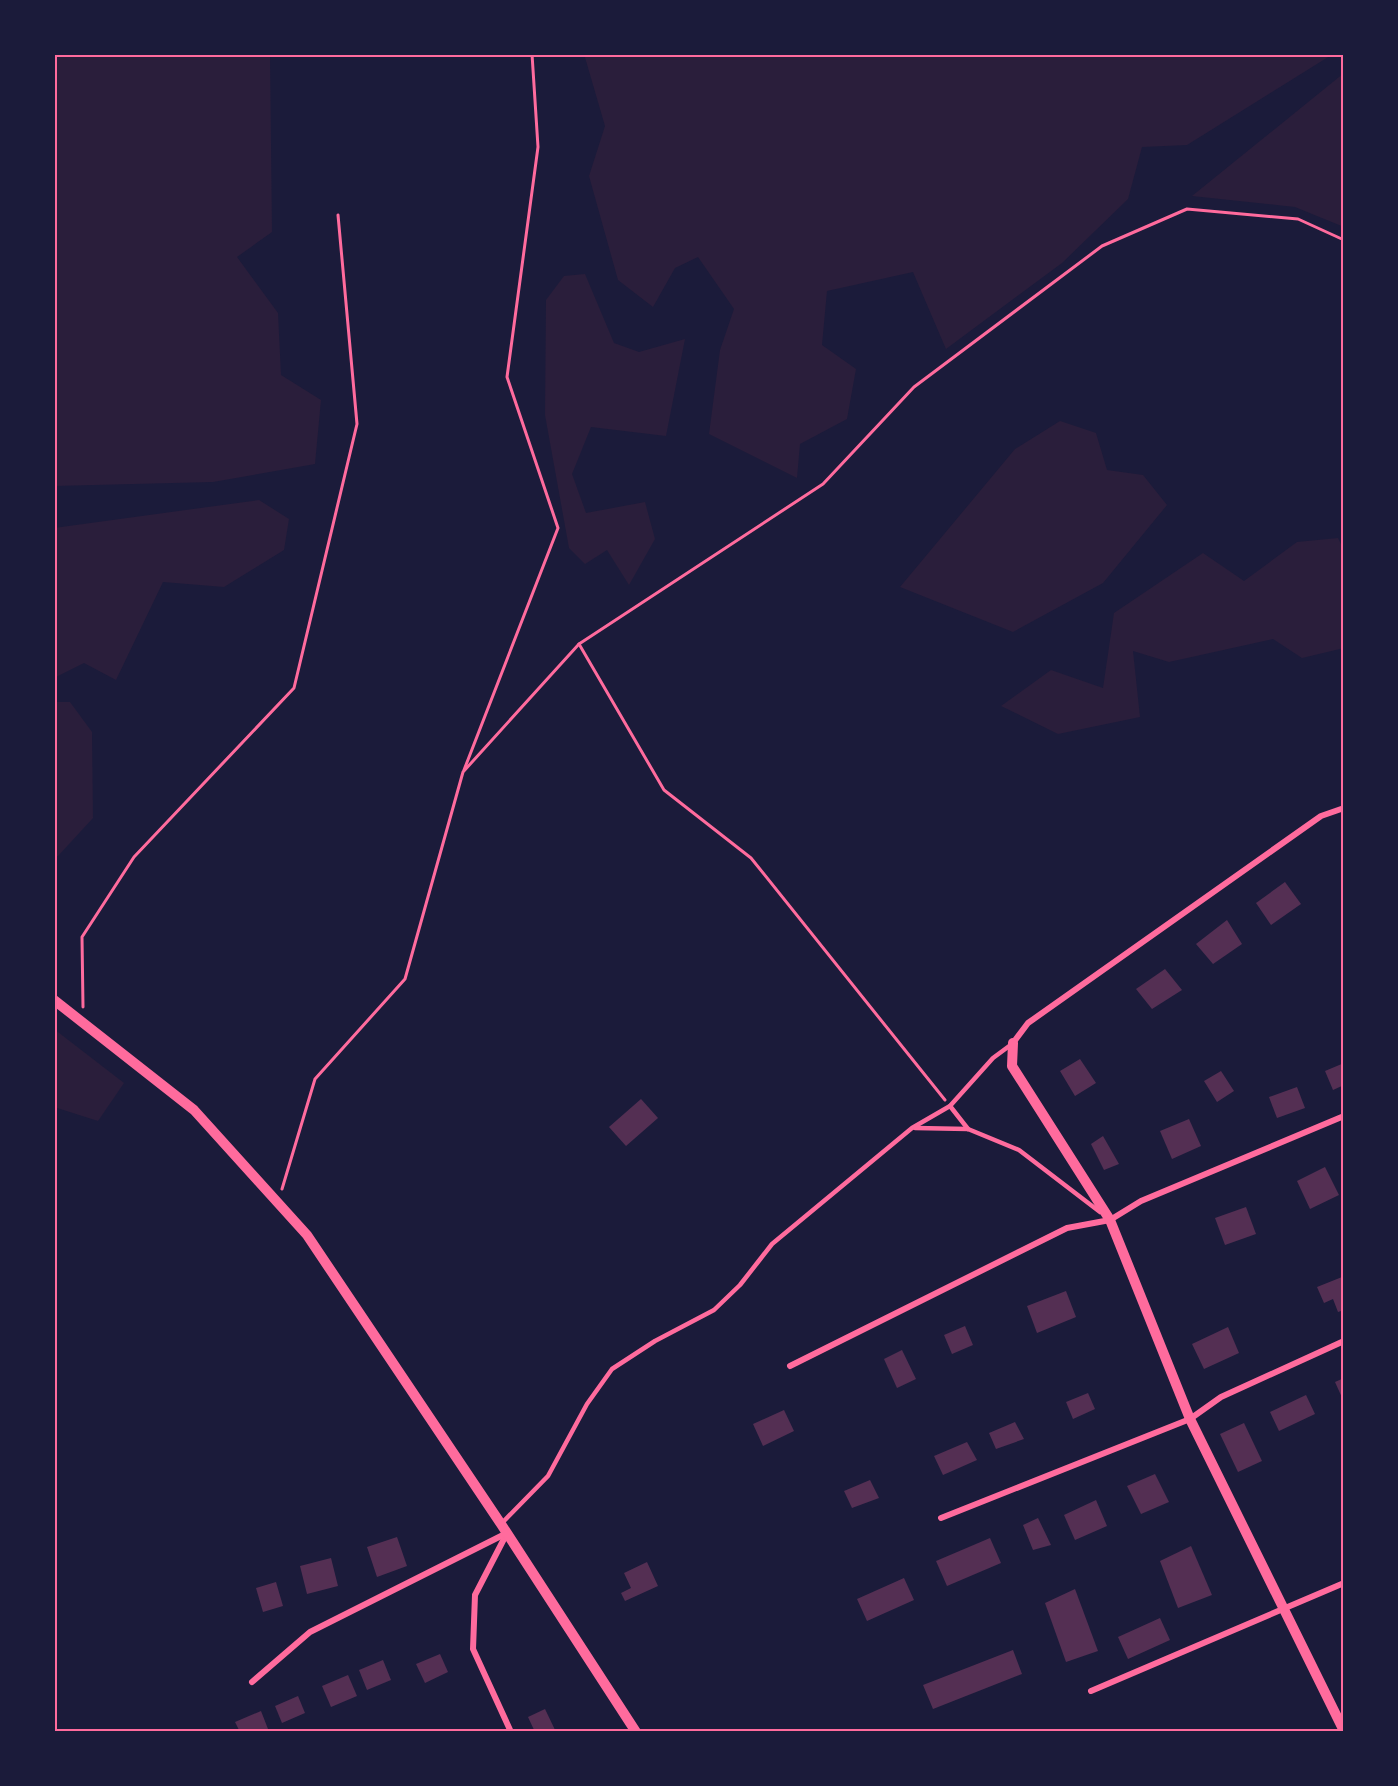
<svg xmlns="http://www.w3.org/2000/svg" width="1398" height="1786" font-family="Commissioner,sans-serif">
<rect width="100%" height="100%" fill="#1b1b3a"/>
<!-- green -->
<g fill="#2a1e3b">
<path d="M54 54H270L272 232 237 257 278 313 281 375 321 400 315 464 213 482 54 486Z"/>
<path d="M584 54H1333L1187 145 1142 147 1128 199 1062 263 946 349 913 272 827 291 822 345 856 369 847 419 800 444 797 478 709 434 720 350 734 309 698 257 675 268 653 307 618 280 589 176 605 126Z"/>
<path d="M1344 73V227L1295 207 1192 196Z"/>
<path d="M585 274 614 343 639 352 685 339 666 436 591 427 572 474 586 513 645 502 655 539 629 585 607 550 585 564 569 548 545 415 546 300 564 276Z"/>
<path d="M1060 421 1096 433 1107 470 1143 475 1167 505 1103 583 1013 632 900 587 1015 449Z"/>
<path d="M259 500 289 519 284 550 224 587 163 582 116 680 84 663 54 678V528Z"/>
<path d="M1338 538 1344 550V648L1302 658 1273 639 1169 662 1133 651 1140 717 1058 734 1001 706 1051 670 1103 688 1114 613 1203 553 1244 581 1297 542Z"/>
<path d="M54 702H70L92 732 93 818 58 856H54Z"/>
<path d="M54 1029 124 1083 98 1121 54 1107Z"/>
</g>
<!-- building -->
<g fill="#542f53">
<path d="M1285 882 1301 904 1271 925 1256 903Z"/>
<path d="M1227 920 1242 944 1213 964 1196 944Z"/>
<path d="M1165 969 1182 990 1152 1009 1136 989Z"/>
<path d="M1080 1059 1096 1083 1075 1096 1060 1071Z"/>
<path d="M1344 1063V1085L1333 1090 1325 1071Z"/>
<path d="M1221 1071 1234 1091 1217 1102 1204 1081Z"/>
<path d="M1297 1087 1305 1108 1277 1118 1269 1097Z"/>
<path d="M641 1099 658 1118 626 1146 609 1127Z"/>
<path d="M1189 1119 1201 1146 1172 1159 1160 1131Z"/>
<path d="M1103 1136 1119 1164 1104 1170 1091 1144Z"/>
<path d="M1325 1167 1339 1195 1310 1209 1297 1181Z"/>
<path d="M1246 1207 1256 1234 1225 1245 1215 1218Z"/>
<path d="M1342 1277 1344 1310 1338 1312 1333 1299 1324 1303 1317 1287Z"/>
<path d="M1066 1291 1076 1317 1037 1333 1027 1306Z"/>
<path d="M965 1326 973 1345 952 1354 944 1335Z"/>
<path d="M1228 1327 1239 1353 1204 1369 1192 1344Z"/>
<path d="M902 1350 916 1379 897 1388 884 1359Z"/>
<path d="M1344 1378V1402L1335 1382Z"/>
<path d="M1088 1393 1095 1409 1073 1419 1066 1402Z"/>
<path d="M1306 1395 1315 1414 1279 1431 1270 1412Z"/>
<path d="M784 1410 794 1431 763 1446 753 1424Z"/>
<path d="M1015 1422 1024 1439 996 1449 989 1433Z"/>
<path d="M1244 1423 1262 1461 1238 1472 1220 1434Z"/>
<path d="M967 1442 977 1460 943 1475 934 1456Z"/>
<path d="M1155 1474 1169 1502 1141 1514 1127 1486Z"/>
<path d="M870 1480 879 1498 852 1508 844 1491Z"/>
<path d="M1096 1500 1107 1526 1075 1540 1064 1515Z"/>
<path d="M1038 1518 1051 1545 1033 1550 1023 1525Z"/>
<path d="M397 1537 407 1566 377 1577 367 1547Z"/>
<path d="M990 1538 1001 1563 947 1586 936 1561Z"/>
<path d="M1191 1546 1212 1595 1178 1608 1160 1561Z"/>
<path d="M331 1558 338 1586 307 1594 300 1566Z"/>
<path d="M647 1562 658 1586 625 1601 621 1593 631 1588 624 1573Z"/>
<path d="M904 1578 914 1600 867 1621 857 1599Z"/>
<path d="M276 1582 283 1606 263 1612 256 1588Z"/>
<path d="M1075 1589 1098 1651 1066 1662 1045 1603Z"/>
<path d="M1160 1618 1170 1640 1128 1659 1118 1637Z"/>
<path d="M1013 1650 1022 1674 933 1709 923 1685Z"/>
<path d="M440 1654 448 1672 425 1683 416 1664Z"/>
<path d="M383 1660 391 1680 367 1690 359 1670Z"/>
<path d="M348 1675 357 1696 331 1707 322 1686Z"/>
<path d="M298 1696 305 1713 282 1723 275 1706Z"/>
<path d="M545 1709 556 1732H535L528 1717Z"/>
<path d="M261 1711 268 1729 262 1732H240L235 1722Z"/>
</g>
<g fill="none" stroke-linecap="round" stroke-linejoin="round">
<!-- path -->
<g stroke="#ff6b9d" stroke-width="3">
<path d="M579 644 664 790 751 858 945 1100"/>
<path d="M464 770 558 528 507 377 538 147 532 54"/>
<path d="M83 1007 82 937 134 857 294 688 357 424 338 215"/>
<path d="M282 1189 315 1079 405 979 463 772 579 644 823 484 914 387 1102 246 1187 209 1298 219 1344 240"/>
</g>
<!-- service -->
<g stroke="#ff6b9d" stroke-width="4.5">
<path d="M950 1106 968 1129"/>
<path d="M915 1128 968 1129 1019 1150 1100 1212"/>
<path d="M501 1524 548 1476 587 1404 612 1369 655 1341 714 1310 740 1285 772 1244 912 1128 950 1106 993 1058 1012 1044"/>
</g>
<!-- minor -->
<g stroke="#ff6b9d" stroke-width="6">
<path d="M1013 1043 1028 1023 1321 816 1344 808"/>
<path d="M790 1366 1067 1228 1110 1220 1141 1201 1344 1116"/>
<path d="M941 1518 1190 1419 1221 1397 1344 1341"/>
<path d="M506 1535 475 1595 473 1649 511 1732"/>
<path d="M252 1682 310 1632 507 1533"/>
<path d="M1091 1691 1344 1583"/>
</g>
<!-- tertiary -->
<g stroke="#ff6b9d" stroke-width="10">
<path d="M54 1000 194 1110 307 1235 501 1524 636 1732"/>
<path d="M1013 1043 1012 1066 1110 1220 1190 1419 1344 1731"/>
</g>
</g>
<!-- border -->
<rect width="1398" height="1786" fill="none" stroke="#1b1b3a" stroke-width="111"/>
<rect x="56" y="56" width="1286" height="1674" fill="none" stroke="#ff6b9d" stroke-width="2"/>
</svg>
